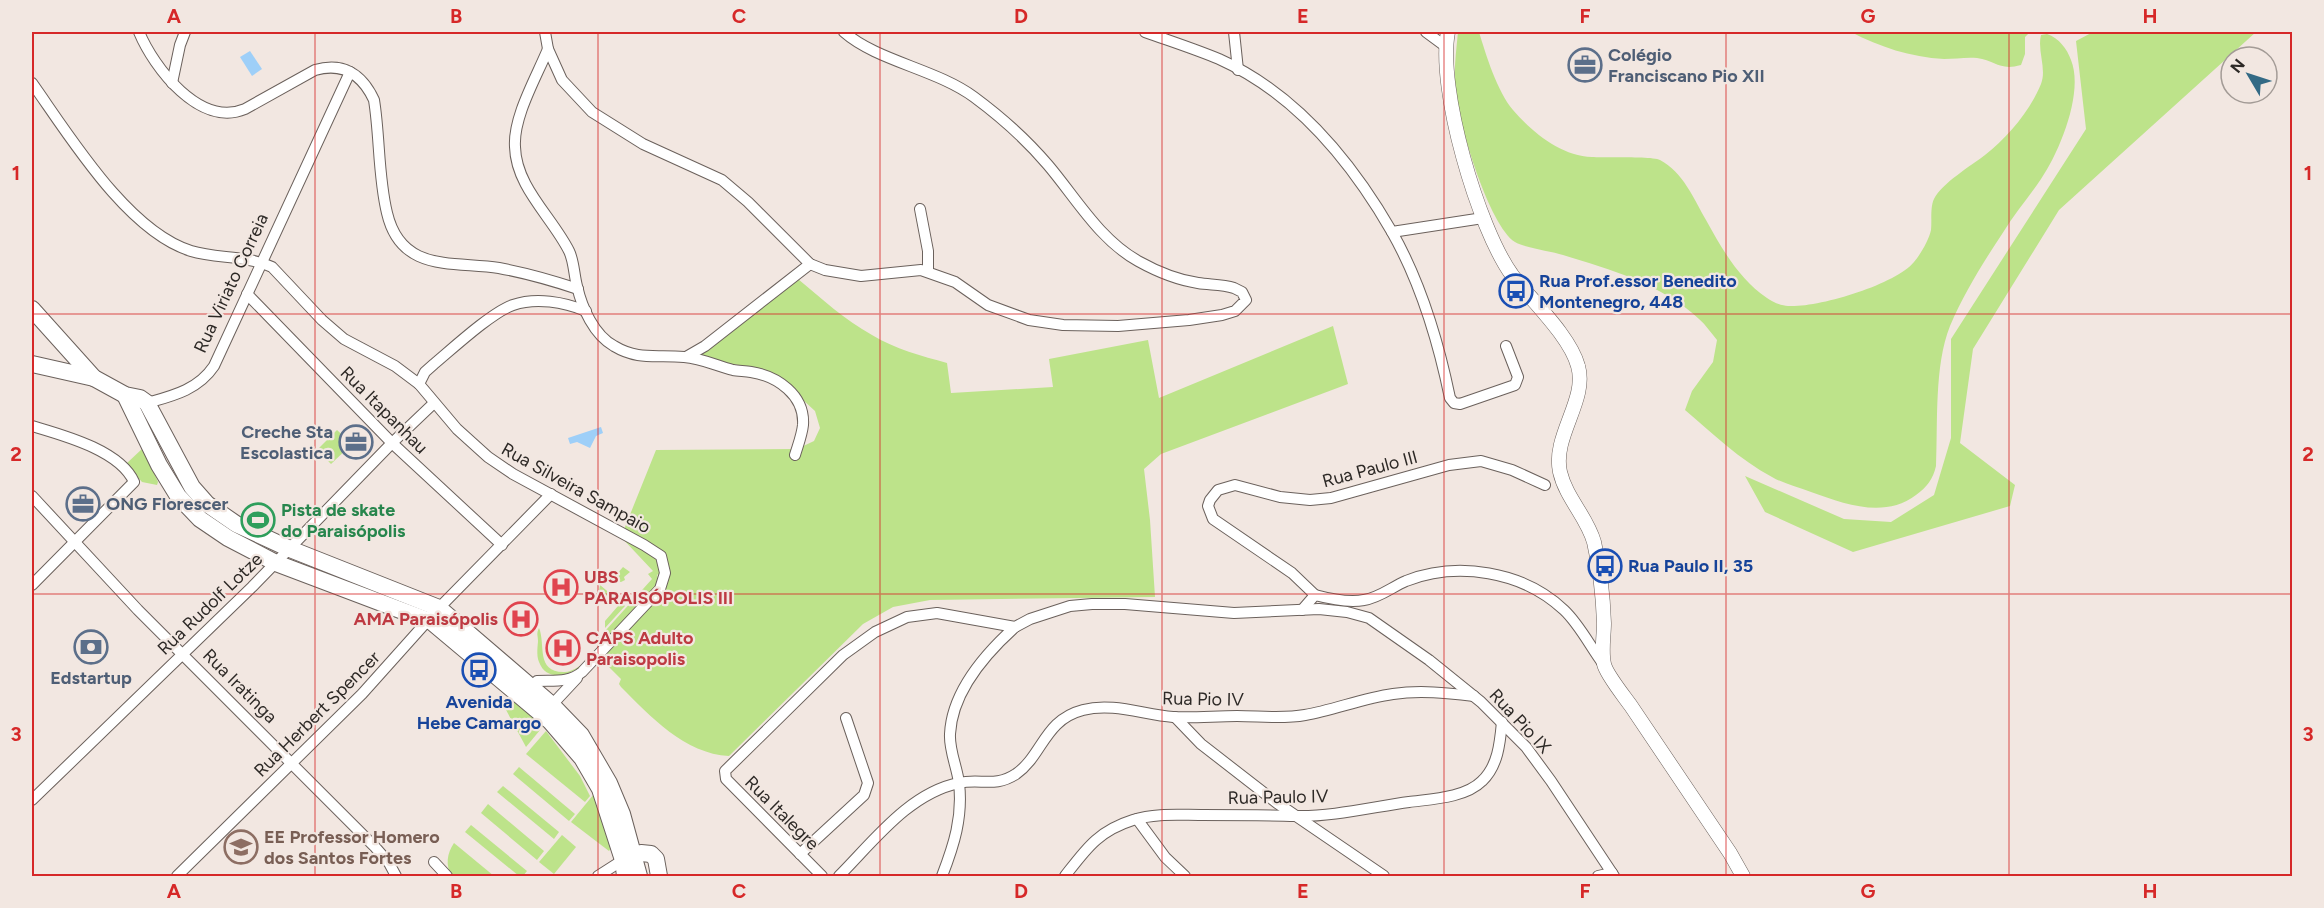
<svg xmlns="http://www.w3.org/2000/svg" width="2324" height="908" font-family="Figtree,sans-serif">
<rect width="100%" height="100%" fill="#f2e7e1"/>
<!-- green -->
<g fill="#bde38a">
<path d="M1458 32H1479C1486 55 1497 91 1513 110 1533 133 1561 156 1592 157 1606 158 1651 156 1660 160 1683 172 1694 199 1706 220 1722 249 1739 279 1767 298 1772 302 1782 306 1788 306 1817 308 1895 285 1914 262 1920 255 1929 240 1931 230 1932 221 1930 207 1934 199 1941 184 1972 165 1985 155 2008 137 2030 111 2041 84 2047 69 2037 51 2041 35L2047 34C2059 38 2067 49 2071 60 2084 92 2060 151 2041 179 2029 197 2015 213 2004 231 1984 261 1964 293 1950 326 1934 366 1938 423 1936 466 1933 479 1927 487 1916 495 1884 519 1845 504 1811 492 1798 487 1784 484 1772 477 1740 460 1712 433 1685 410L1692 391 1713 362 1717 340C1711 333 1706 325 1699 319 1663 285 1610 269 1563 255 1551 251 1525 248 1515 242 1489 225 1460 127 1456 95 1453 74 1456 53 1458 32Z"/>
<path d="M1851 32H2030L2025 37V54L2021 65C2000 71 1996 61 1977 58 1966 57 1955 59 1944 59 1910 57 1880 47 1851 32Z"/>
<path d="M2093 32H2256L2059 210 1973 349 1960 443 2015 485 2010 506 1853 552 1765 512 1745 476 1844 519 1891 522 1934 495 1951 438V339L2086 129 2076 41Z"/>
<path d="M798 279C822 299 845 320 872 335 895 349 922 356 947 363L951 393 1053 387 1049 359 1148 340 1159 398 1333 326 1348 384 1161 454 1144 469 1150 520 1155 597 930 600 893 607 863 624 729 756C685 754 650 716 621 687L619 684 621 679 606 664 608 661 602 654 665 582 657 574 658 579 655 587 606 639V630L652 579 648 574 653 571 621 537 656 450 797 449 814 441 820 428 815 411 790 388 751 367 706 360 702 356V354Z"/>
<path d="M337 430 352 444 331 464 317 450Z"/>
<path d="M143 448 158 482 157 485 142 482 126 464Z"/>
<path d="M623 567 630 572 624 577 625 580 621 582 617 581 616 575Z"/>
<path d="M600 585 625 606 605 628V621L618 606 614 598 602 595 599 591Z"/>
<path d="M539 628C546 644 535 673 565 672 572 672 578 666 583 665 570 675 547 683 539 662 536 655 538 644 538 641 538 635 536 634 539 628Z"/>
<path d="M499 697 511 701 515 700 545 724 526 747Z"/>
<path d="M546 731 580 776 590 796 585 802 526 754Z"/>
<path d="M519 767 575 814 569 821 513 774Z"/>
<path d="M503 786 559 832 554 839 497 792Z"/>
<path d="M594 794 611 848 609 851 571 822Z"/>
<path d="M488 804 544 851 537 860 481 813Z"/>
<path d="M471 825 527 871 523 876H519L465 832Z"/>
<path d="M562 835 576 847 554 874 539 862Z"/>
<path d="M454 843 494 876H452C445 866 447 853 454 843Z"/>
</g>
<!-- water -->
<g fill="#9ecff8">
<path d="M250 51 262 69 252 76 240 57Z"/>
<path d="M601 427 603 433 596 436 590 448 577 442 570 444 568 438Z"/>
</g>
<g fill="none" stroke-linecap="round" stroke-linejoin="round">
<!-- minor casing -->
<g stroke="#6b615c" stroke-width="12">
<g id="minor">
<path d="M139 32C154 68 200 128 245 109L315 70C343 62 362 74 374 100 380 137 378 176 387 213 401 273 453 261 499 268 526 273 551 280 578 289"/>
<path d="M545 32 548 49 562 80 592 112 643 144 722 180 748 202 810 264 825 270 861 276 921 270 955 282 988 305 1029 320 1063 325 1118 326 1189 320 1222 315 1235 311 1246 300 1242 292 1234 288C1222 284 1210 285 1198 283 1178 280 1156 271 1138 261 1099 239 1076 198 1048 165 1026 139 1001 117 974 97 936 69 877 61 844 32"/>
<path d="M1145 32C1170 41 1195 49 1219 59 1295 93 1351 161 1392 232L1483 218"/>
<path d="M1234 32 1238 70"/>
<path d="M1426 32 1445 46"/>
<path d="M548 49C536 78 513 117 515 147 516 187 552 217 569 251 574 261 574 275 577 286 582 308 594 335 614 346 639 361 657 354 684 357 701 358 717 366 733 370 738 371 745 371 751 372 777 376 805 395 803 425 802 435 798 445 795 455"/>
<path d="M32 83C69 135 127 231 191 251 217 259 246 255 272 267L322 320 344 339 395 366 419 384 457 429 488 457 513 474 644 545 661 556 665 573 660 589 582 672C569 683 553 680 537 681L529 690"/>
<path d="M172 83 180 45 185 32"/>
<path d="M920 209 928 251V272"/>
<path d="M1392 232C1421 283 1438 340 1450 398L1454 403 1460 404 1515 385 1518 377 1506 346"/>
<path d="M247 294 392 443 502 545"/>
<path d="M686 357 705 346 810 264"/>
<path d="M419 384 425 372 434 364C452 349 492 312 513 305 536 297 564 302 586 311"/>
<path d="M147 403C172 396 198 390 214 366L350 72"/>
<path d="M32 426C62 435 120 450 134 482L32 585"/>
<path d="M32 496 138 610 375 847 389 863 396 876"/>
<path d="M1315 595 1292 573 1213 519 1208 506 1210 500 1218 490 1235 485 1280 497 1310 500 1331 498 1449 465 1481 461 1512 470 1545 485"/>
<path d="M1302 610 1315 595C1330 599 1348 603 1364 600 1379 598 1392 587 1406 581 1457 561 1523 571 1564 610 1580 625 1591 648 1604 665"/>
<path d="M549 708 577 678"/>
<path d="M1175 717 1201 744 1277 803 1384 876"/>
<path d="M32 800 252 587 392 443 434 403"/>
<path d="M1137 819 1165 857 1185 876"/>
<path d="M800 854 864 795 868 783 846 718"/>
<path d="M434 862 447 876"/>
<path d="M177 876 362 694 439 608 551 494"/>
<path d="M598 876 623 860"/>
<path d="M822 876 726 779 725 771 843 655 875 632 907 617 937 613 1015 627 1030 619 1070 606 1092 604H1125L1234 613 1319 609 1347 612 1369 618 1429 660 1481 702 1526 747 1551 781 1614 876"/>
<path d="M839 876C873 842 909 793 959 783 980 778 995 788 1016 774 1043 755 1044 720 1083 710 1113 702 1144 715 1173 717 1194 718 1216 716 1237 716 1259 716 1283 719 1305 715 1334 710 1363 698 1393 694 1420 690 1447 693 1474 696"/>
<path d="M942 876C954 845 963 817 959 783 957 767 949 750 950 734 952 691 985 654 1015 627"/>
<path d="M1065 876C1086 849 1098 831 1133 820 1155 813 1178 815 1201 815 1233 815 1264 815 1296 816 1331 817 1373 807 1409 802 1431 799 1465 798 1482 781 1498 766 1500 743 1502 722"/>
<path d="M1598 876 1612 873"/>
</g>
</g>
<!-- tertiary casing -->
<g stroke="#6b615c" stroke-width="15">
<path id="tertiary" d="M1448 32C1437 88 1478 228 1512 275 1531 300 1570 336 1578 366 1588 400 1552 436 1560 472 1566 498 1587 517 1594 542 1600 568 1603 596 1604 623 1604 636 1601 651 1604 664 1606 674 1624 696 1631 706 1664 755 1697 804 1730 853L1743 876"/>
</g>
<!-- primary casing -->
<g stroke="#6b615c" stroke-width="18">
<g id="primary">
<path d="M32 309 94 378 125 395 140 398 147 403 192 487 207 504 236 524 290 549 439 608 552 705 581 735 609 783 622 814 639 876"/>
<path d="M32 364 94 378"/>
<path d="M125 395 159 465 178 496 200 519 228 538 276 563 432 622 550 721 582 758 600 789 623 860 625 876"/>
<path d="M626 859 641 853 651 854 656 859 659 876"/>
</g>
</g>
<!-- minor -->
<use href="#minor" stroke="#fff" stroke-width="10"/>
<!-- tertiary -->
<use href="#tertiary" stroke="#fff" stroke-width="14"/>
<!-- primary -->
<use href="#primary" stroke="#fff" stroke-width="16"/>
</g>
<!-- grid -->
<path fill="none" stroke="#d62828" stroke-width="1.5" stroke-opacity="0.55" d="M315 32V876M598 32V876M880 32V876M1162 32V876M1444 32V876M1726 32V876M2009 32V876M32 314H2292M32 594H2292"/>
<!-- icons -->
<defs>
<g id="office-ring" transform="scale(1.725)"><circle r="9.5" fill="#f2e7e1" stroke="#5c6f8a" stroke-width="1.5"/><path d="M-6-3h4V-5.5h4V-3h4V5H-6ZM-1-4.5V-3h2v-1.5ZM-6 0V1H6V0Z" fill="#5c6f8a"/></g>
<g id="bus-ring" transform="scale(1.725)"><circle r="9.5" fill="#f2e7e1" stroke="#1a4fb4" stroke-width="1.5"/><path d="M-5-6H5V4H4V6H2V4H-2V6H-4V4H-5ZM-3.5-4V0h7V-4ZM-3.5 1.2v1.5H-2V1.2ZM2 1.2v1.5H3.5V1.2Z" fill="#1a4fb4"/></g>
<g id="stadium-ring" transform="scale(1.725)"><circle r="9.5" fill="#f2e7e1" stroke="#2e9e5b" stroke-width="1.5"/><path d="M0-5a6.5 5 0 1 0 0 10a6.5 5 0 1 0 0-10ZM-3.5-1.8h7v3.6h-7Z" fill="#2e9e5b"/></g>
<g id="hospital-ring" transform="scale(1.725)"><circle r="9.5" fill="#f2e7e1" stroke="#e0444e" stroke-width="1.5"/><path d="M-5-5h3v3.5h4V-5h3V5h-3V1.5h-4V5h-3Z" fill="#e0444e"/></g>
<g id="bank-ring" transform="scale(1.725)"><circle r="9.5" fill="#f2e7e1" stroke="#5c6f8a" stroke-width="1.5"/><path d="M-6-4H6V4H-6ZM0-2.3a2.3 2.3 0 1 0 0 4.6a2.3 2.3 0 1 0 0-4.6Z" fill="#5c6f8a"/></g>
<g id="school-ring" transform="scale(1.725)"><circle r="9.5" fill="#f2e7e1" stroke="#8d6e63" stroke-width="1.5"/><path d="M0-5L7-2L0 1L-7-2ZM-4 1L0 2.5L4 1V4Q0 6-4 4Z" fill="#8d6e63"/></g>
</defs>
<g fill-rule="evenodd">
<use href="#office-ring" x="1585" y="65"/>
<use href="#bus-ring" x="1516" y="291"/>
<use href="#office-ring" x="356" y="442"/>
<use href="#office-ring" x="83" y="504"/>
<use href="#stadium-ring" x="258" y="520"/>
<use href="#bus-ring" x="1605" y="566"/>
<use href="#hospital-ring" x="561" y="587"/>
<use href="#hospital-ring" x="521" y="619"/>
<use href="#bank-ring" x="91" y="647"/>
<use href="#hospital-ring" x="563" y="648"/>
<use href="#bus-ring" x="479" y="670"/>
<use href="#school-ring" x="241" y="847"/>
</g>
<g text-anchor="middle" stroke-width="4.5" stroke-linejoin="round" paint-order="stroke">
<!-- service labels -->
<g font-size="18" font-weight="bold" fill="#4e5e75" stroke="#f2e7e1" text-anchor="start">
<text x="1608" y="61">Colégio<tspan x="1608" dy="21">Franciscano Pio XII</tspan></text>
<text x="333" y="438" text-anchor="end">Creche Sta<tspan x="333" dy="21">Escolastica</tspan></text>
<text x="106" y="510">ONG Florescer</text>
<text x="91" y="684" text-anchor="middle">Edstartup</text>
</g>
<!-- transit labels -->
<g font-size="18" font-weight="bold" fill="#164399" stroke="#f2e7e1" text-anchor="start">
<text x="1539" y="287">Rua Prof.essor Benedito<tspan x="1539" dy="21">Montenegro, 448</tspan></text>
<text x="1628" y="572">Rua Paulo II, 35</text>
<text x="479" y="708" text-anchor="middle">Avenida<tspan x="479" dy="21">Hebe Camargo</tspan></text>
</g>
<!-- street labels -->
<g font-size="18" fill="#2d2926" stroke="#f2e7e1">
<text transform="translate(231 283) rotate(-65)" y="6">Rua Viriato Correia</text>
<text transform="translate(384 410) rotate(45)" y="6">Rua Itapanhau</text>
<text transform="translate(1370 469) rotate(-15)" y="6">Rua Paulo III</text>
<text transform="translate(576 488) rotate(29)" y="6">Rua Silveira Sampaio</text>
<text transform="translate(210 604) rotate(-44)" y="6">Rua Rudolf Lotze</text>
<text transform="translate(240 686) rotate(45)" y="6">Rua Iratinga</text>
<text transform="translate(1203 699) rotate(1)" y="6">Rua Pio IV</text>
<text transform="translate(317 714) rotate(-45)" y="6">Rua Herbert Spencer</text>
<text transform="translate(1520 721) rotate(47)" y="6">Rua Pio IX</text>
<text transform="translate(1278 797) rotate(-1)" y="6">Rua Paulo IV</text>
<text transform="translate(782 813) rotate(45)" y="6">Rua Italegre</text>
</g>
<!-- leisure labels -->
<g font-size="18" font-weight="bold" fill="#27864d" stroke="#f2e7e1" text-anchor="start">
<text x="281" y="516">Pista de skate<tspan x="281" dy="21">do Paraisópolis</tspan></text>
</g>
<!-- health labels -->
<g font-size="18" font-weight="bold" fill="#be3a42" stroke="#f2e7e1" text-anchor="start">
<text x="584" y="583">UBS<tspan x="584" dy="21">PARAISÓPOLIS III</tspan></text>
<text x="498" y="625" text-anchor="end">AMA Paraisópolis</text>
<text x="586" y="644">CAPS Adulto<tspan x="586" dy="21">Paraisopolis</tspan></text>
</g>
<!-- education labels -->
<g font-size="18" font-weight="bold" fill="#785e54" stroke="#f2e7e1" text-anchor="start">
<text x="264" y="843">EE Professor Homero<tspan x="264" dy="21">dos Santos Fortes</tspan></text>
</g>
</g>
<!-- border -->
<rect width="2324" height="908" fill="none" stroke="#f2e7e1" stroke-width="66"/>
<!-- north arrow -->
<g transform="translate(2249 75) rotate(309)"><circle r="28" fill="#f2e7e1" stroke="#a39b96" stroke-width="1.5"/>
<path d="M0-4.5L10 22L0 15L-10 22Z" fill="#336a85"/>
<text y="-9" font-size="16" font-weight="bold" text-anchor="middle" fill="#2d2926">N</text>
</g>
<rect x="33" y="33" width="2258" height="842" fill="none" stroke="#d62828" stroke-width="2"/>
<g font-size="20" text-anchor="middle" font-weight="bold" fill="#d62828">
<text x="174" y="23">A</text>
<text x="456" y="23">B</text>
<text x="739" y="23">C</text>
<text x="1021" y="23">D</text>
<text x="1303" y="23">E</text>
<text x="1585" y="23">F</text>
<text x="1868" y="23">G</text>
<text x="2150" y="23">H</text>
<text x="16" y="180">1</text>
<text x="2308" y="180">1</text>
<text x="16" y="461">2</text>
<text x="2308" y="461">2</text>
<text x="16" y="741">3</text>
<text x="2308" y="741">3</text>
<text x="174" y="898">A</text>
<text x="456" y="898">B</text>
<text x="739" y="898">C</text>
<text x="1021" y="898">D</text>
<text x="1303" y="898">E</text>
<text x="1585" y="898">F</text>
<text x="1868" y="898">G</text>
<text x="2150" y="898">H</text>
</g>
</svg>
